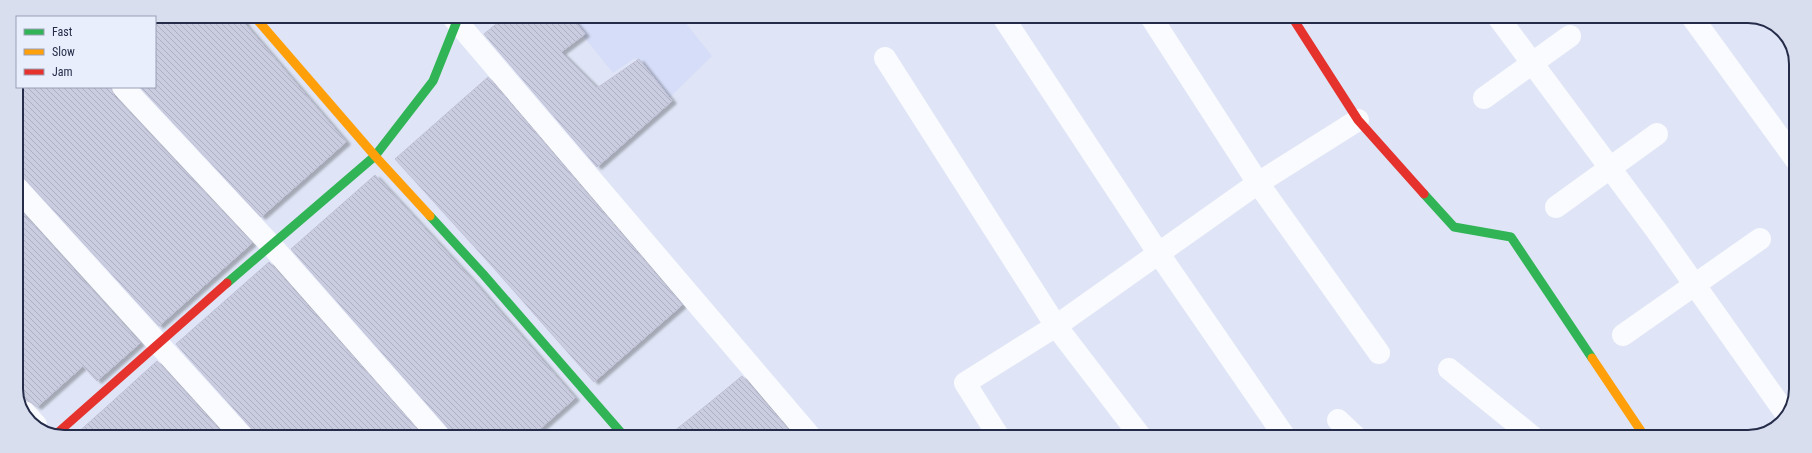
<svg xmlns="http://www.w3.org/2000/svg" width="1812" height="453" font-family="'Roboto Condensed',sans-serif">
<defs>
<pattern id="building-back-hatch" width="6" height="6" patternUnits="userSpaceOnUse"><rect width="6" height="6" fill="#cacce0"/><path d="M-1 5l2 2M0 0l6 6M5-1l2 2" fill="none" stroke="#adafc2"/></pattern>
<filter id="shadow"><feDropShadow dx="4.5" dy="2.5" stdDeviation="1" flood-color="#0004"/></filter>
</defs>
<rect width="100%" height="100%" fill="#dfe5f6"/>
<!-- built -->
<path fill="#d5ddf8" d="M567 16H680L712 56 669 98 635 58 613 73Z"/>
<!-- building -->
<g fill="url(#building-back-hatch)" stroke="#c1c1d7" filter="url(#shadow)">
<path d="M155 16H242L245 24 346 142 261 217 140 87H155Z"/>
<path d="M506 16H570L585 34 561 52 597 88 639 59 672 101 597 167 484 34Z"/>
<path d="M488 77 682 305 594 382 492 266 395 159Z"/>
<path d="M16 87H111L114 96 252 243 159 326 25 179 16 175Z"/>
<path d="M375 175 474 282 575 398 532 436H451L448 428 291 249Z"/>
<path d="M16 206 140 343 97 381 83 366 37 407 28 400H24L16 389Z"/>
<path d="M269 262 423 436H254L251 428 176 344Z"/>
<path d="M157 361 225 436H74L114 400Z"/>
<path d="M742 376 794 436H668L703 408Z"/>
</g>
<g fill="none" stroke-linecap="round" stroke-linejoin="round">
<!-- street -->
<g stroke="#fafbfe" stroke-width="22">
<path d="M452 16 810 436"/>
<path d="M1003 17 1159 254 1285 437"/>
<path d="M1151 17 1258 183 1379 353"/>
<path d="M1498 17 1656 230 1786 414"/>
<path d="M1692 17 1796 160"/>
<path d="M885 58 1056 326 1141 437"/>
<path d="M123 87 270 244 439 436"/>
<path d="M1484 98 1570 36"/>
<path d="M16 187 242 436"/>
<path d="M1556 207 1657 134"/>
<path d="M1623 335 1760 239"/>
<path d="M1449 369 1533 437"/>
<path d="M24 412 36 425"/>
<path d="M1338 420 1356 437"/>
<path d="M999 437 965 383 1056 326 1258 183 1358 120"/>
</g>
<!-- fast -->
<g stroke="#30b455" stroke-width="9">
<path d="M1424 194 1454 227 1511 237 1592 358"/>
<path d="M430 216 483 274 624 436"/>
<path d="M227 283 375 156 433 81 457 21 461 16"/>
</g>
<!-- slow -->
<g stroke="#ff9f0a" stroke-width="9">
<path d="M254 16 375 156 430 216"/>
<path d="M1592 358 1645 437"/>
</g>
<!-- jam -->
<g stroke="#e5322d" stroke-width="9">
<path d="M1292 17 1358 120 1424 194"/>
<path d="M54 436 227 283"/>
</g>
</g>
<!-- crop -->
<path d="M0 0H1812V453H0ZM64 23H1748A41 41 0 0 1 1789 64V389A41 41 0 0 1 1748 430H64A41 41 0 0 1 23 389V64A41 41 0 0 1 64 23Z" fill="#d9deef" fill-rule="evenodd"/>
<path fill="none" stroke="#242c49" stroke-width="2" d="M64 23H1748A41 41 0 0 1 1789 64V389A41 41 0 0 1 1748 430H64A41 41 0 0 1 23 389V64A41 41 0 0 1 64 23Z"/>
<!-- legend -->
<rect x="16" y="16" width="140" height="72" fill="#e9eefd" stroke="#9aa0b5"/>
<rect x="24" y="29" width="20" height="6" fill="#30b455" stroke="#9aa0b5"/>
<text x="52" y="36" font-size="12" fill="#242c49">Fast</text>
<rect x="24" y="49" width="20" height="6" fill="#ff9f0a" stroke="#9aa0b5"/>
<text x="52" y="56" font-size="12" fill="#242c49">Slow</text>
<rect x="24" y="69" width="20" height="6" fill="#e5322d" stroke="#9aa0b5"/>
<text x="52" y="76" font-size="12" fill="#242c49">Jam</text>
</svg>
